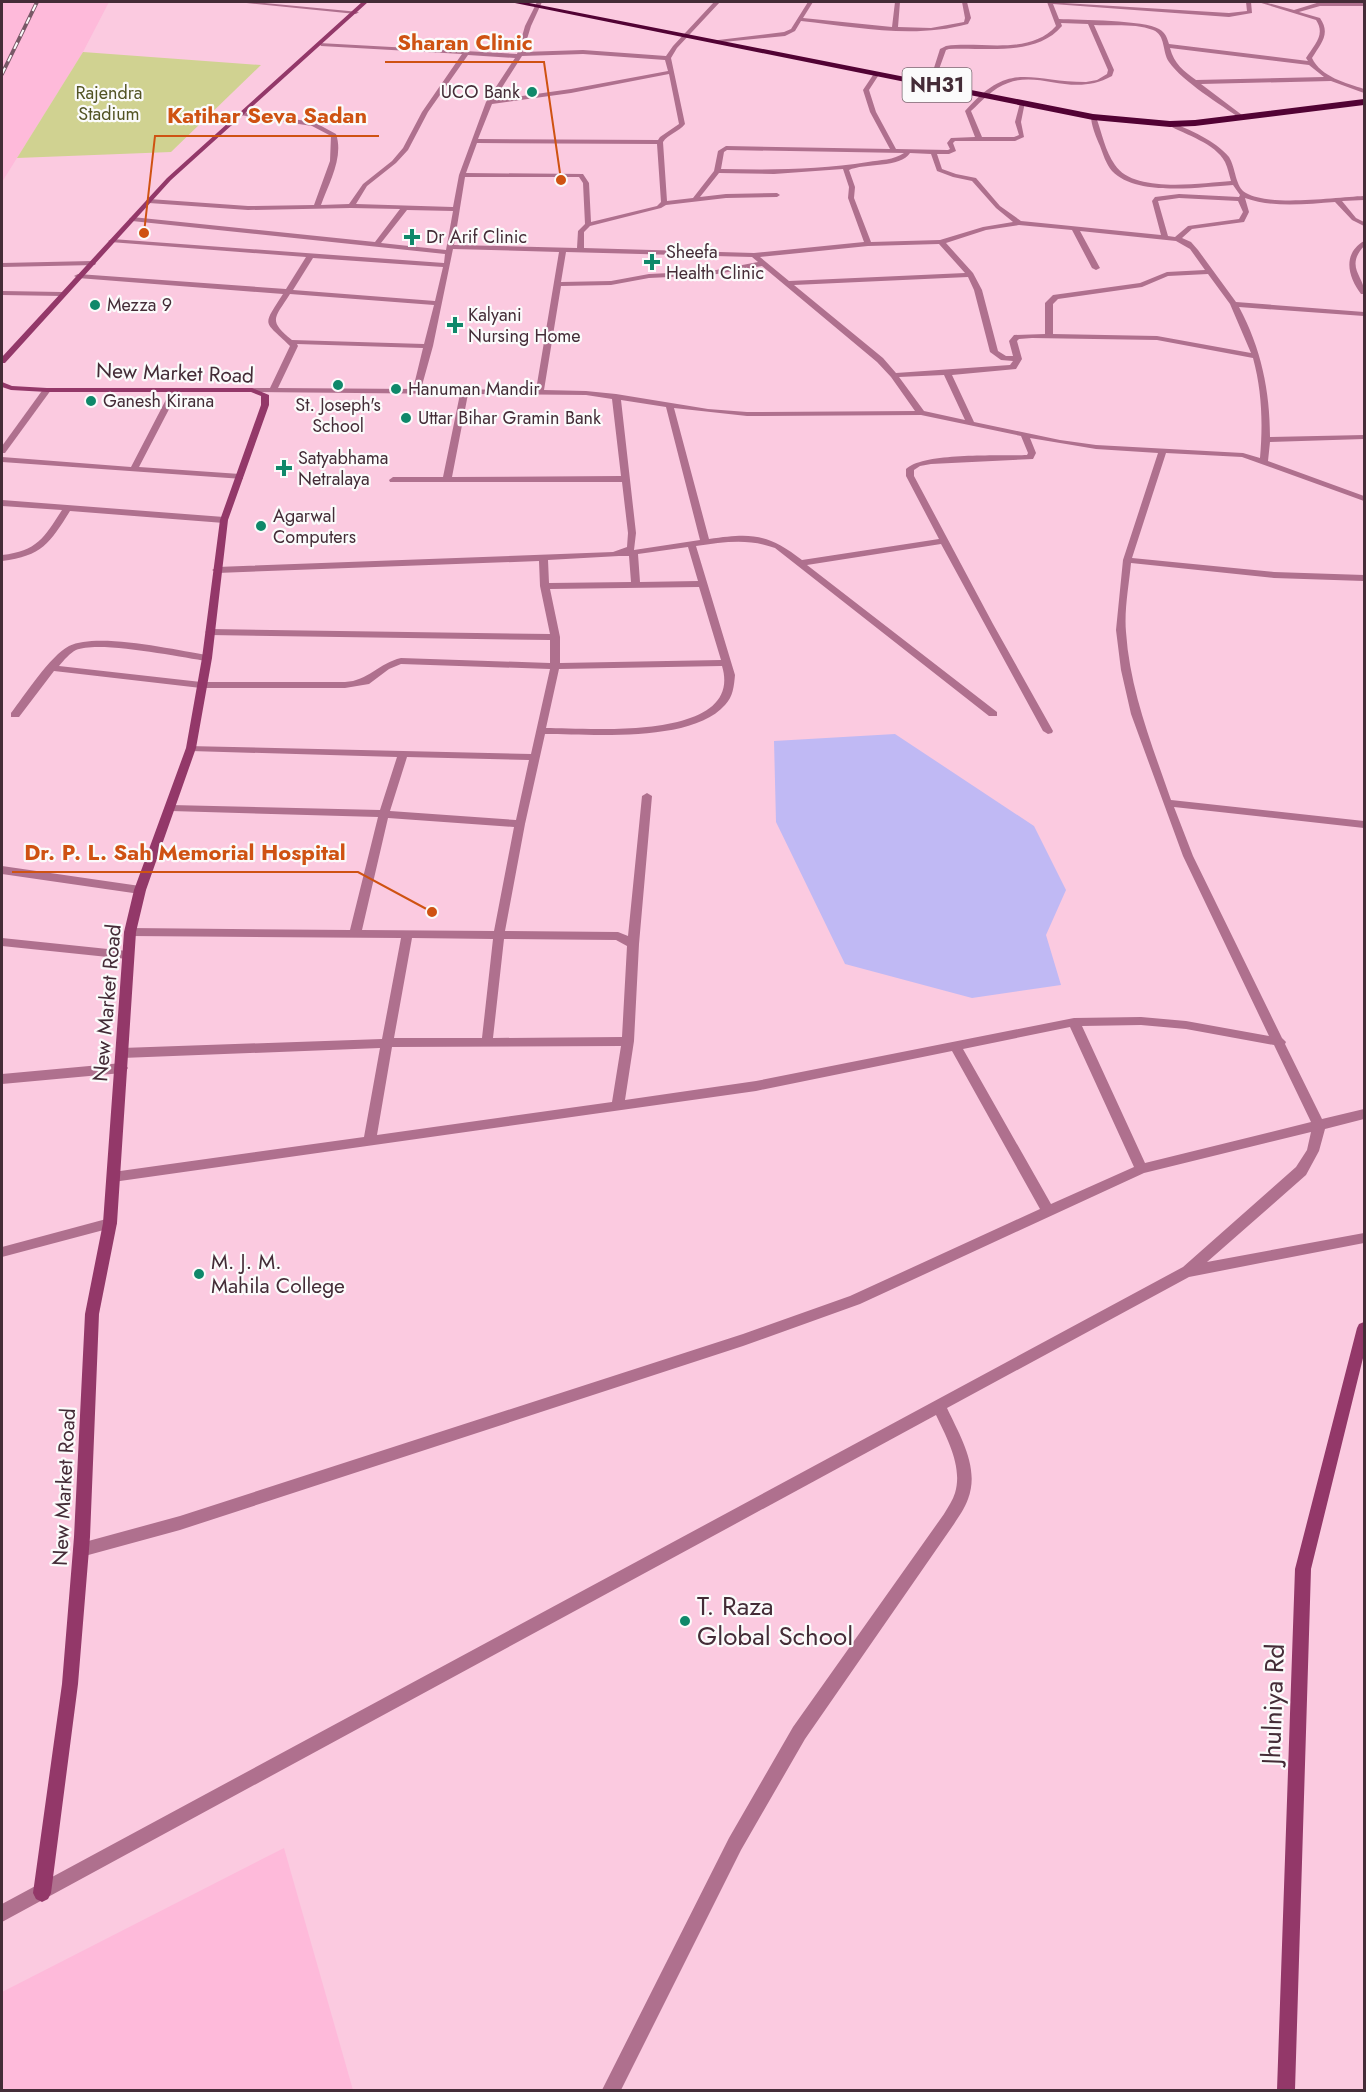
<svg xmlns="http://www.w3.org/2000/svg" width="1366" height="2092" font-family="Jost,sans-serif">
<rect width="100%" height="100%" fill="#fbcae0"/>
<!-- built -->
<g fill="#febada">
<path d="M2 2H109L83 52 2 182Z"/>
<path d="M284 1848 353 2090H2V1992Z"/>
</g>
<!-- green -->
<path fill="#d0d291" d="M83 52 261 65 171 152 17 158Z"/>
<!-- water -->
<path fill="#c0b9f4" d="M895 734 1034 826 1066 890 1046 935 1061 985 972 998 845 964 776 822 774 741Z"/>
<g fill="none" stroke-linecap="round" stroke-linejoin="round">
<!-- street -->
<g fill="#af708e" fill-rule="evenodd">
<path d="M237 2H253L359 12 356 14Z"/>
<path d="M537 2H542L531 26 523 52 583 50 666 56 673 46 714 2H720L677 48 671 58 685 124C679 132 668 134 663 142L667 201 693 198 714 171 718 151 726 146 890 149 870 112 863 90 875 72 880 73 869 90 876 112 896 149 948 150 950 149 947 143 951 138 975 137 965 111C1011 59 1029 82 1086 82L1097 80 1107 74 1108 70 1088 24 1061 23 1062 26C1036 57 985 47 949 49L946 50 938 72 933 71 940 49 946 46C982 41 1029 56 1056 26L1047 2 1229 13 1247 11 1246 2H1251L1252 13 1229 17 1053 4 1059 19C1079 20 1145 20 1159 29 1166 33 1167 38 1169 44L1308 61 1306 58C1314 45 1326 35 1316 20L1258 2H1264L1294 10 1320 2H1364V6H1320L1299 12 1320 18C1331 34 1321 43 1312 58 1321 77 1346 83 1364 89V93L1331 81 1201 84 1246 118 1241 119C1220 104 1183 82 1169 62 1162 52 1166 35 1153 30 1136 23 1112 26 1094 25L1114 70 1112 76C1072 98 1041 70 1008 83 993 88 982 101 971 111L982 137H1014L1019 135 1015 122 1020 103 1025 102 1021 122 1024 137 1015 141H955L953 143 956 151 949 154H937L942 169 956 174 976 178 1000 206 1021 221 1161 235 1152 201 1155 197 1179 194 1239 197 1240 195 1233 185C1200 187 1137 197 1112 171 1106 164 1103 154 1100 146 1096 137 1091 125 1091 116L1096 117C1102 133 1105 151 1115 165 1134 194 1202 183 1231 181 1229 175 1228 168 1225 162 1215 143 1186 135 1168 125V123L1170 122C1189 129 1216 141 1229 157 1236 168 1235 187 1246 193 1270 207 1336 197 1364 196V200L1342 201 1356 218 1364 222V226L1352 220 1335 202C1306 204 1273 208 1245 198L1249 212 1244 222 1192 229 1182 238 1191 242 1198 250 1236 302 1364 312V316L1239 307C1261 348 1270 391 1270 437L1364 435V439L1270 442 1268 461 1364 496V501L1242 457 1166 453 1132 558 1274 572 1364 575V581L1274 578 1131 563C1129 585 1124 610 1126 632 1130 691 1152 745 1171 800L1364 821V828L1174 807 1193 856 1282 1038 1286 1042 1285 1044 1322 1119 1364 1109V1119L1325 1129 1319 1151 1306 1175 1207 1262 1364 1233V1243L1189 1277 947 1408C960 1436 980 1468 968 1499 965 1508 959 1516 954 1524L805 1739 741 1850 621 2090H602L729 1838 793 1727 944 1514C948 1507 953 1500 955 1493 963 1467 947 1438 936 1415L2 1922V1904L1183 1267 1296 1167 1307 1150 1311 1132 1144 1173 860 1304 743 1346 180 1530 81 1557 76 1555 73 1550 76 1545 81 1543 180 1516 743 1334 850 1296 1040 1209 952 1051 756 1091 113 1182 108 1181 107 1177 108 1173 113 1172 364 1137 380 1048 122 1058 118 1056 116 1053 118 1050 122 1048 382 1039 401 938 130 936 124 932 130 928 350 930 378 817 171 811 166 808 171 805 380 810 397 757 191 751 187 750V746L531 754 550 669 401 664 389 669 369 684 345 688H201L54 671 19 717H11V713C25 695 50 656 69 646 98 632 174 650 207 655L212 658 207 661C180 657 98 640 76 650 70 653 64 660 59 666L201 682H345C368 681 379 663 401 658L550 663V640L210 635 205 632 210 629 550 634 540 586 539 561 217 573 212 570 217 567 613 552 627 547 628 533 622 482H390L389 480 393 477H443L460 394 249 392 248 390 252 388H270L290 346C264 320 261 328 283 294L78 278 74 276 78 274 286 289 306 257 110 242 108 241 112 239 444 263 445 254 132 221 129 219 132 217 375 242 400 209 351 208 248 210 149 203 146 201 149 199 248 206 314 205 330 161 331 136 312 126 240 115 242 112 314 122 336 134C344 157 329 183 321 205L349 204 363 184 392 161 403 148 422 112 462 54 321 46 319 43 517 54 525 26ZM1170 48 1309 65 1324 77 1196 80C1184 71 1174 64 1170 48ZM583 54 665 60 668 71 571 89 494 100 522 56ZM468 55 515 58 486 102 459 175 453 207 356 204 367 186 396 163 408 150 428 112ZM669 74 679 124 660 137 658 140 478 139 492 104 571 93ZM477 143 657 144 661 202 657 206 591 222 589 183 583 174 466 173ZM727 150 904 153C894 160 880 160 868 162 819 170 770 170 721 169L724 152ZM910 153 931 154 937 171 953 177 972 181 996 208 1013 222 983 227 940 240 871 242 854 198 855 187 849 170C864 163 901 168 910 153ZM843 169 849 187 848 198 864 242 754 253 584 248V232L590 226 661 208 666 205 726 198 777 197 780 195 777 193 726 194 700 197 719 173 774 174ZM465 177H579L583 183 585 224 578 231 577 248 454 245ZM1179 198 1238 201 1243 212 1239 219 1188 226 1175 237 1168 236 1158 201ZM407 210 453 211 446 250 381 243ZM1019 225 1072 230 1092 268 1096 270 1100 268 1080 231 1176 241 1190 249 1205 270 1167 272 1140 283 1053 295 1045 303V334L1014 335 1009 341 1013 356H1006L998 351 982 290 973 273 946 243 986 230ZM939 244 965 273 789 281 760 257 868 246ZM453 249 559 252 536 390 421 389 433 346ZM566 252 752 257 758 262 711 271 649 274 611 281 561 282ZM313 258 443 267 435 301 293 290ZM762 266 877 362 891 377 915 411 747 412 708 409 616 394 586 391 544 390 561 286 611 285 649 278 711 275ZM1208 274 1230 304 1251 353 1157 336 1053 334V304L1058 299 1142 287 1168 276ZM968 277 974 290 990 352 1001 360 1013 361 1010 365 896 373 883 358 794 285ZM290 294 434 305 424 344 292 340C267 320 275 318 290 294ZM1032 338 1157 340 1253 358C1262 391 1263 424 1260 458L1243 453 1096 445 1060 440 974 422 952 375 1016 369 1022 359 1017 341 1019 339ZM297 344 423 348 413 389 278 388 298 346ZM944 375 965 420 924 411 899 377ZM468 394 586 395 612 399 621 476 452 477ZM621 400 666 407 700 540 634 550 636 533ZM674 408 747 416 921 415 1021 436 1028 453 1027 455C1001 456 923 452 906 469V476L939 539 802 560C767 533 751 533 709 539ZM1030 438 1096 449 1158 453 1123 560 1116 630 1121 670 1131 714 1183 856 1269 1036 1186 1021 1141 1017 1074 1018 756 1081 625 1100 634 1041 639 944 652 796 647 793 642 796 628 936 618 932 505 931 525 824 545 734C592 734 692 743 725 705 733 697 734 686 735 675L696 546C724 542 748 538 775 548L989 716H997V712L807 565 941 544 1043 731 1048 734 1052 733 1053 731 993 624 914 476V470L920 466 931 464 1033 459 1036 453ZM688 547 698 581 640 582 638 554ZM619 556H629L631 582 549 583 548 560ZM699 587 721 660 560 663V637L550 589ZM722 666C745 742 587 728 546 728L559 669ZM407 757 529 760 516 820 390 811ZM388 818 514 827 494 931 362 930ZM412 938 493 939 482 1038H394ZM504 939 616 940 627 946 622 1037 493 1038ZM1141 1025 1186 1029 1274 1045 1311 1122 1145 1163 1082 1026ZM1070 1027 1134 1167 1051 1204 963 1049ZM621 1046 612 1102 377 1135 392 1047Z"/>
<path d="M808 2H813L803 18 892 27 895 2H900L898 27 931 28 964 22 965 18 962 2H967L971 18 968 24C914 39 856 27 801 21L795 31 785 36 713 43 710 41 784 32 791 29Z"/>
<path d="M1364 241V246C1344 268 1366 277 1364 294H1361C1348 277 1342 254 1364 241Z"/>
<path d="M92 261 96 263 95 265 2 267V263Z"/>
<path d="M2 291 62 292 66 294 62 296 2 295Z"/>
<path d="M44 388 51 390 5 453H2V446Z"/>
<path d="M172 388 179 390 139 467 240 474 243 475V479L2 462V457L131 467Z"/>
<path d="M2 500 224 517 228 520 224 523 70 511C50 543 42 556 2 561V555C37 551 44 538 62 510L2 506Z"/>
<path d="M2 866 140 886 146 890 140 894 2 874Z"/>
<path d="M2 938 127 951 133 955 127 959 2 946Z"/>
<path d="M122 1063 126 1065 128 1068 126 1071 122 1073 2 1084V1074Z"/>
<path d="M110 1218 115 1219 117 1223 115 1227 2 1257V1247Z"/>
</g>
<!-- secondary -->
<g fill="#933869" fill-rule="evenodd">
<path d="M362 2H368L171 180 5 363H2V357L167 178Z"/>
<path d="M2 382 12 386 47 388H252L269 395V405L228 520 212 658 196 748 146 890 136 932 117 1223 99 1314 90 1537 78 1684 51 1893 48 1899 42 1902 36 1899 33 1893 62 1684 74 1537 85 1314 103 1223 124 932 134 890 186 748 202 658 220 520 261 405V396L251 392H47L11 390 2 387Z"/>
<path d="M1364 1322V1354L1311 1569 1295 2090H1277L1295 1569 1357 1328 1359 1324Z"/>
</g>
<!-- highway -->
<path fill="#520234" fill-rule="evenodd" d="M510 2H524L1093 114 1170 121 1195 120 1364 99V105L1195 126 1170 127 1093 120Z"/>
<!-- rail casing -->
<g stroke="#785967" stroke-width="4">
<path id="rail" d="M2 74 37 2"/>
</g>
<!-- rail -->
<use href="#rail" stroke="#fbfbfb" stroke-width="2" stroke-dasharray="7" stroke-linecap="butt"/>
</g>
<!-- markers -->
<g fill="#0f886a" stroke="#fbfbfb" stroke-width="2">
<circle cx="532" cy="92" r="6"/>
<path d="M409 228h6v6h6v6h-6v6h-6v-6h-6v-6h6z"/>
<path d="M649 253h6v6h6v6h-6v6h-6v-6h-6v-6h6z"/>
<circle cx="95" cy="305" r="6"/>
<path d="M452 316h6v6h6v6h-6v6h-6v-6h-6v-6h6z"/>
<circle cx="338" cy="385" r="6"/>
<circle cx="396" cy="389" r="6"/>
<circle cx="91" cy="401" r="6"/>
<circle cx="406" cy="418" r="6"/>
<path d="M281 459h6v6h6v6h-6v6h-6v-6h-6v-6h6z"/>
<circle cx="261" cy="526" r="6"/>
<circle cx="199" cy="1274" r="6"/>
<circle cx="685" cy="1621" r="6"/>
</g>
<g text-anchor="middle" stroke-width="4.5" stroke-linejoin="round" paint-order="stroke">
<!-- far-poi labels -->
<g font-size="18" fill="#442c37" stroke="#fbfbfb" text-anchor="start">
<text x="520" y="98" text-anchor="end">UCO Bank</text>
<text x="426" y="243">Dr Arif Clinic</text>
<text x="666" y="258">Sheefa<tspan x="666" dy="21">Health Clinic</tspan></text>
<text x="107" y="311">Mezza 9</text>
<text x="468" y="321">Kalyani<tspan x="468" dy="21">Nursing Home</tspan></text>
<text x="408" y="395">Hanuman Mandir</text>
<text x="103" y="407">Ganesh Kirana</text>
<text x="338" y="411" text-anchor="middle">St. Joseph's<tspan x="338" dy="21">School</tspan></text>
<text x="418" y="424">Uttar Bihar Gramin Bank</text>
<text x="298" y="464">Satyabhama<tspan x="298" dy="21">Netralaya</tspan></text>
<text x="273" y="522">Agarwal<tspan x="273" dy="21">Computers</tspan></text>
</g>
<!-- far-park labels -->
<g font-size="18" fill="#525324" stroke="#fbfbfb">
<text x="109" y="99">Rajendra<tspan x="109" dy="21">Stadium</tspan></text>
</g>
<!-- shield labels -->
<rect fill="#fbfbfb" stroke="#7b6a72" stroke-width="1.5" x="902.5" y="68" width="69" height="34" rx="4.5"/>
<g font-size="20" font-weight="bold" fill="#442c37">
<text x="937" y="92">NH31</text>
</g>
<!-- street labels -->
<g font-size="21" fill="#442c37" stroke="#fbfbfb">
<text transform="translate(175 373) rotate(2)" y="7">New Market Road</text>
<text transform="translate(107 1003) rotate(-85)" y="7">New Market Road</text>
<text transform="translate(64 1487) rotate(-87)" y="7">New Market Road</text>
</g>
<!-- poi labels -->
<g font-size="21" fill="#442c37" stroke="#fbfbfb" text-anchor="start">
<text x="211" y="1269">M. J. M.<tspan x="211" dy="24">Mahila College</tspan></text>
</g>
<!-- near-poi labels -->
<g font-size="26" fill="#442c37" stroke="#fbfbfb" text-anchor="start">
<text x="697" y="1615">T. Raza<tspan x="697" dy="30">Global School</tspan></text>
</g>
<!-- near-street labels -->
<g font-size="26" fill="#442c37" stroke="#fbfbfb">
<text transform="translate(1273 1704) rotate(-88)" y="9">Jhulniya Rd</text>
</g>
</g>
<!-- callouts -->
<path fill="none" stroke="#cf5212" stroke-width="2" d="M561 180L544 62H385M144 233L155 136H379M432 912L358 872H12"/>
<g fill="#cf5212" stroke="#fbfbfb" stroke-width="2">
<circle cx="561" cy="180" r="6"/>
<circle cx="144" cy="233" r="6"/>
<circle cx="432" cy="912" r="6"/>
</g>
<g font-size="22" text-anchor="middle" font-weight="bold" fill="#cf5212" stroke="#fbfbfb" stroke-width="4.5" stroke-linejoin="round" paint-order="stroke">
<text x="465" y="50">Sharan Clinic</text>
<text x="267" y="123">Katihar Seva Sadan</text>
<text x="185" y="860">Dr. P. L. Sah Memorial Hospital</text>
</g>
<!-- border -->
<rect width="1366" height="2092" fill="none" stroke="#442c37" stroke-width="6"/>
</svg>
